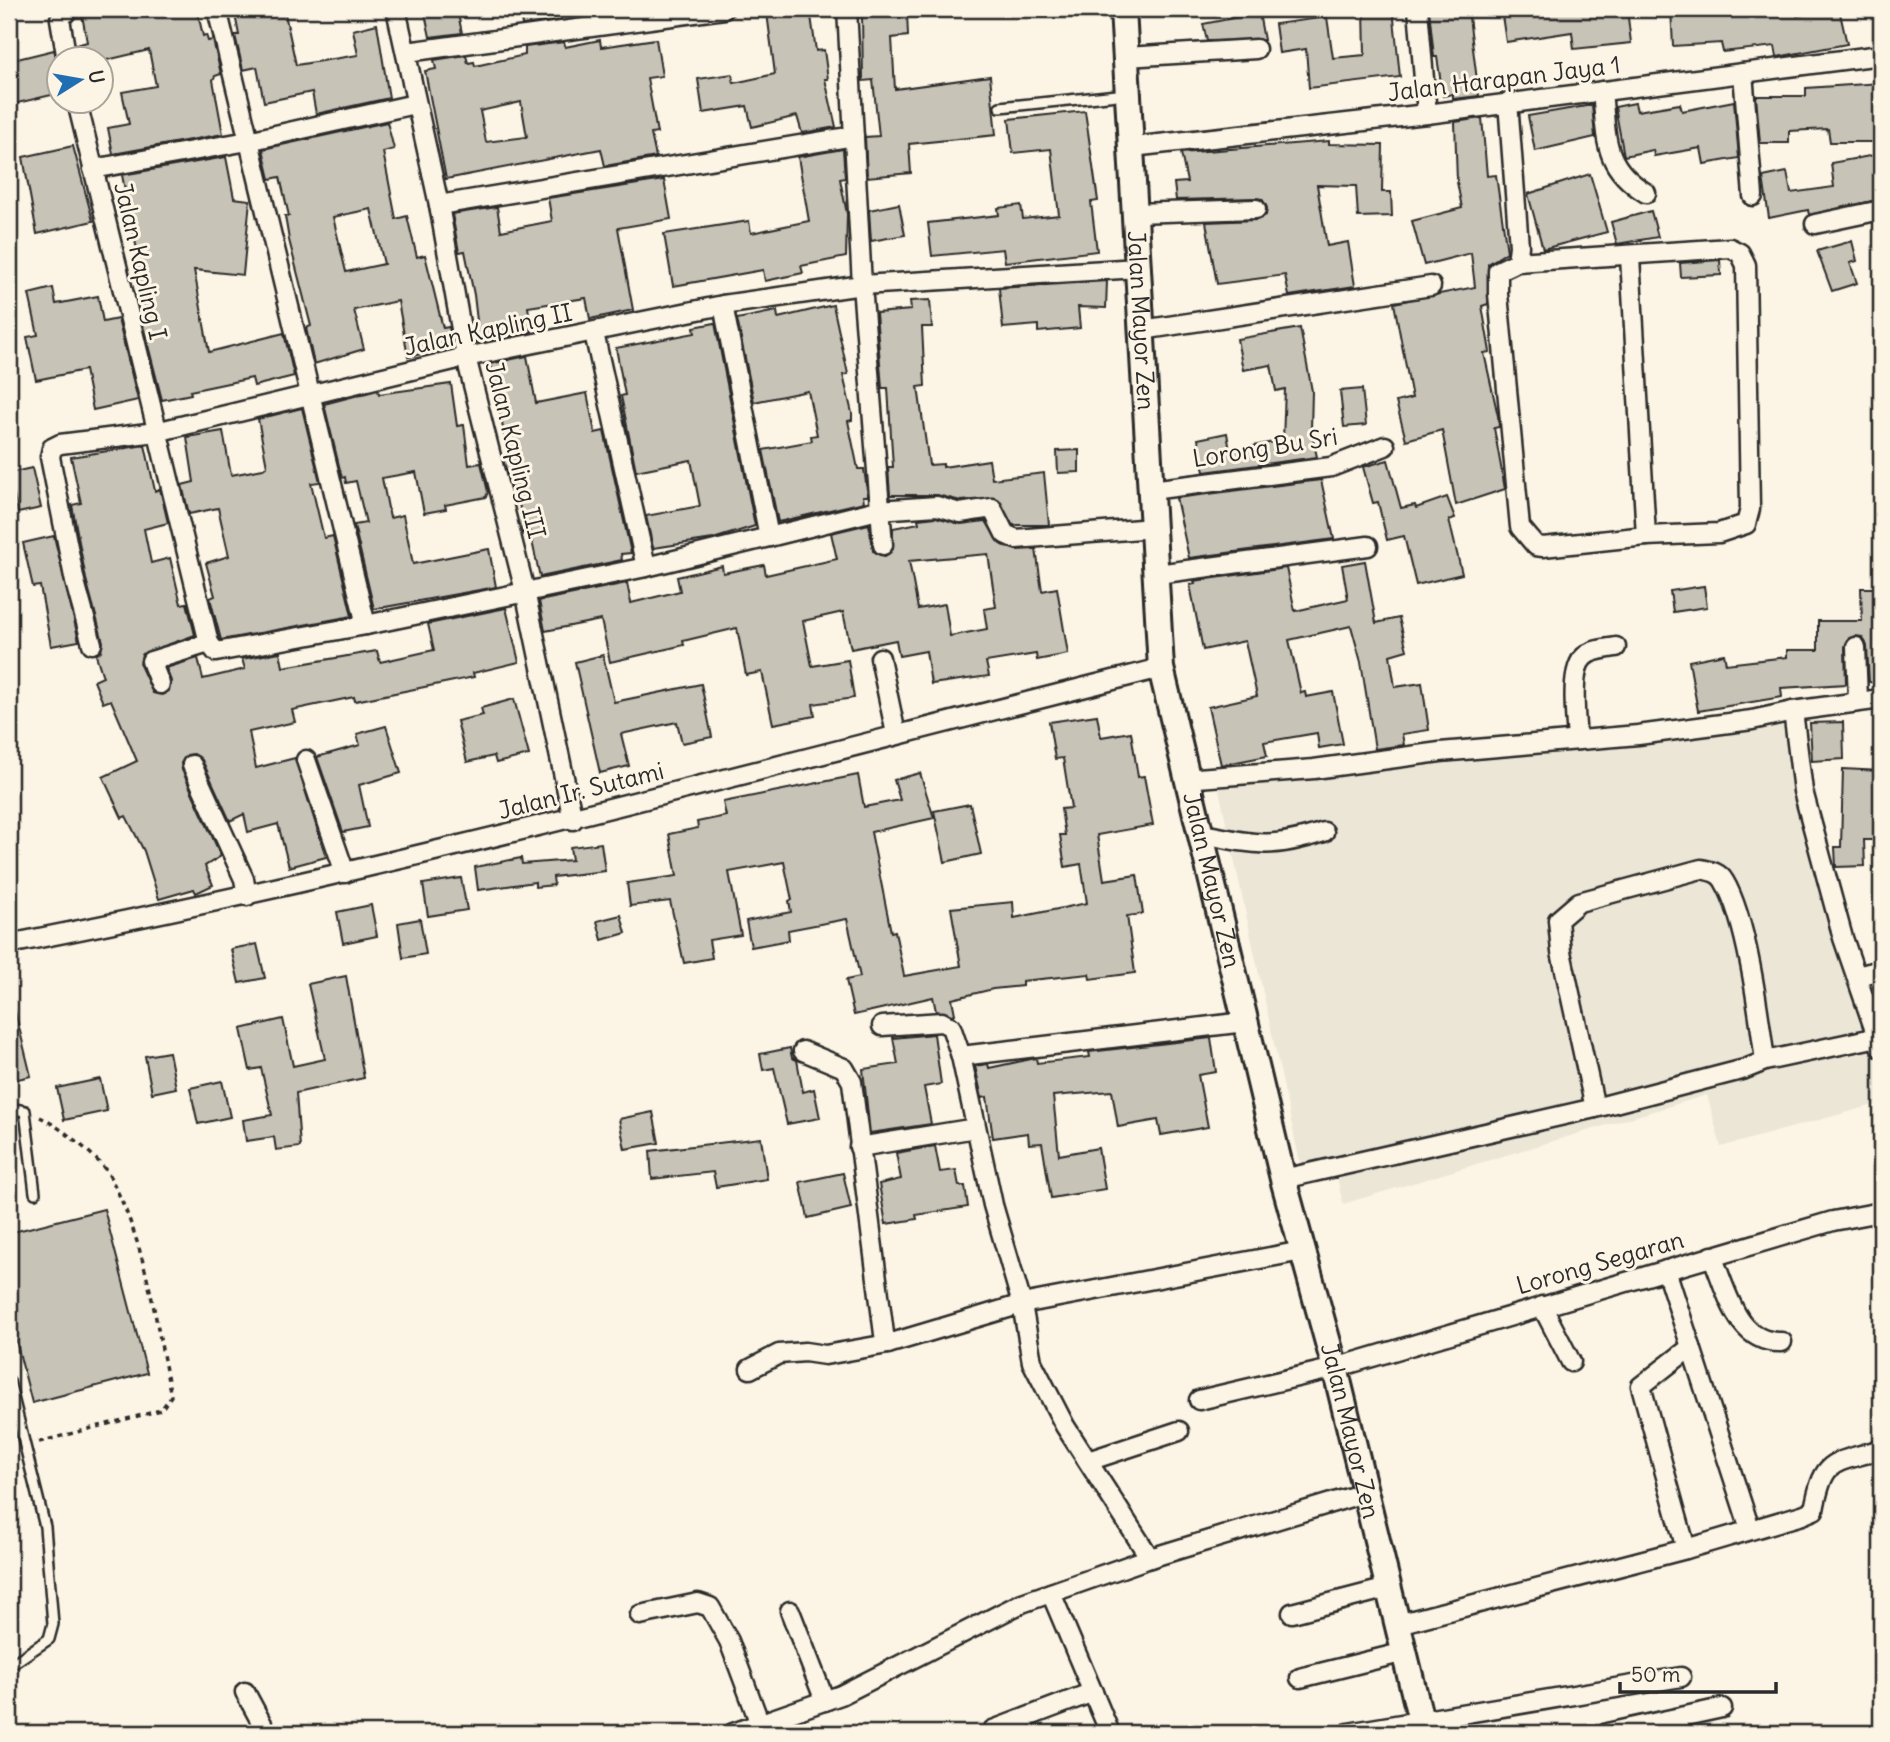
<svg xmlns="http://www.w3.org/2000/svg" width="1890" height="1742" font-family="Delius,sans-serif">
<rect width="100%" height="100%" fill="#fcf5e5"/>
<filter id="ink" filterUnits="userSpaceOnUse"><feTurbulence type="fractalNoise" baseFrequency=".0143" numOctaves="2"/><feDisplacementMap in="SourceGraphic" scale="14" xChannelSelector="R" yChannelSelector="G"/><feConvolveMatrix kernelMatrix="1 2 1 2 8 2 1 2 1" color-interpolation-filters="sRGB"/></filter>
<g filter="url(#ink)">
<!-- built -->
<path fill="#ece6d7" d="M1790 722 1838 944 1881 1074V1103L1721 1147 1707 1095 1343 1204 1336 1173 1304 1181 1216 776Z"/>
<!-- building -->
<g fill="#c8c3b7" stroke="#2b2b2b" stroke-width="2" fill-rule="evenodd">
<path d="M110 9H197L203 36 206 35 208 41 213 40 221 74 215 76 213 80 223 134 113 154 108 128 129 124 122 92 156 86 149 50 107 60H78L76 45 87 42 82 15Z"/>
<path d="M234 9H284L296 65 358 55 353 30 377 24 389 98 316 114 312 92 264 102 257 67 243 70 235 35H239Z"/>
<path d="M424 9H457L462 33 430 37Z"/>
<path d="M519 9H559L561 20 522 25Z"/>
<path d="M810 9 816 51 824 50 828 79H825L836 127 802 133 797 116 752 127 747 106 703 113 698 79 732 74 734 83 775 74 767 13Z"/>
<path d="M1364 9H1393L1400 77 1309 88 1306 49 1279 53 1275 24 1327 17 1333 58 1365 55Z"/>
<path d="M1429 9H1468L1479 96 1453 99V94L1443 96 1437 57H1434Z"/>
<path d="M1501 9H1627L1631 43 1574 49 1572 32 1506 42Z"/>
<path d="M1671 9H1796L1797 16 1839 9 1847 44 1777 57 1775 46 1723 52 1721 43 1673 46Z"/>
<path d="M907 12 908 36 892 38 895 89 990 76 996 135 909 144 911 173 867 177 865 137 879 136 873 80 863 81 862 16Z"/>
<path d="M1259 13 1264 40 1207 41 1203 24Z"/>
<path d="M656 39 662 76 647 78 657 133 651 134 656 157 605 166 601 149 446 179 425 71 436 69 434 60 466 55 468 63 474 62 475 66 525 55V47L564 42 565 47 600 40 601 47ZM521 102 527 137 486 142 480 111Z"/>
<path d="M54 50 60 68V93L9 105V61Z"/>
<path d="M1881 83V142H1830L1828 129 1789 131V143H1760L1756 96H1806V88Z"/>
<path d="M1734 101 1739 158 1704 164 1701 148 1654 156 1653 150 1624 156 1615 107 1635 103 1637 111 1680 104 1682 111Z"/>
<path d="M1592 105 1595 137 1535 151 1528 116Z"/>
<path d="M1085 111 1098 201 1091 202 1097 251 1005 262 1003 249 932 256 928 223 999 215 998 208 1021 205 1023 219 1059 215 1051 149 1013 153 1009 119Z"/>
<path d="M1482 118 1487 176 1496 175 1507 252 1488 264V304L1482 306 1490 352 1484 353 1498 416 1499 427 1494 428 1505 489 1456 505 1442 430 1406 440 1396 402 1412 398 1394 303 1475 287 1471 253 1424 265 1412 221 1462 208 1457 182 1455 122Z"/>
<path d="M387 122 394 149 383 152 396 219 407 216 417 257 425 255 443 328 449 327 453 347 408 357 398 301 354 310 364 349 314 364 306 328 311 326 289 240 285 216H289L280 177 270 179 263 149ZM371 209 384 264 346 272 333 217Z"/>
<path d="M1329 141V144L1383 145 1382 192H1391L1392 216 1358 217 1356 186 1317 185 1327 246 1348 242 1355 286 1289 296 1285 275 1217 284 1206 222 1257 220 1266 215 1267 208 1262 199 1256 198 1176 200 1174 183 1187 182 1181 153Z"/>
<path d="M73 146 93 221 37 234 23 157Z"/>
<path d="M843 149 845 178 840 179 847 214 846 257 801 266 803 273 765 281 763 270 673 286 664 234 749 221 751 233 809 221 798 157Z"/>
<path d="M1881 154V199L1809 215 1808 210 1769 218 1763 177 1787 172 1791 193 1834 187 1831 163Z"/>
<path d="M226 157 234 198 250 200 243 275 194 270 209 352 284 333 294 376 254 386 252 378 190 391 191 394 162 400 140 314 145 313 135 255H138L122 175Z"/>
<path d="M1590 174 1607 232 1543 249 1528 194Z"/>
<path d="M664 180 671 219 618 228 633 310 590 319 586 298 528 307 532 332 475 342 471 322 477 321 474 295 465 251 459 252 452 214 497 207 501 231 552 221 548 198Z"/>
<path d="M899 204 905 235 871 241 869 210Z"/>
<path d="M1651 211 1658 237 1617 244 1611 222Z"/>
<path d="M1852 241 1857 261 1850 263 1857 283 1832 291 1817 251Z"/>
<path d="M1720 260 1721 275 1681 277 1680 263Z"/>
<path d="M1107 281 1106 308 1078 307 1080 328 1038 332V325L1003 328 999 288Z"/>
<path d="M53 288 56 304 98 296 103 322 118 319 138 400 93 410 85 370 36 380 27 337 38 335 29 294Z"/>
<path d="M930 300 932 327H922L925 386 918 387 929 465 943 464V467L989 460 992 479 1044 473 1049 525H1013L996 498 961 501 937 495H890L888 467H893L888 388H882L876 313 911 310 910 301Z"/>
<path d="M833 305 848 374 843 375 852 413V420L848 421 858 469H864L868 496H863L864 502 778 522 763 450 812 441 811 436 817 435 808 391 754 402 737 319 777 311 778 318Z"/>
<path d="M715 323 755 526 713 539 653 548 646 516 700 506 691 460 636 471 621 396 625 395 616 348 695 333 694 327Z"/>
<path d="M1300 328 1312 391 1311 430 1317 457 1204 472 1198 439 1227 433 1230 451 1283 440 1285 389 1276 391 1271 365 1243 370 1237 339Z"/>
<path d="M527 356 536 403 587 393 595 433 604 431 631 553 621 554 622 560 540 577 530 532 523 533 517 486 511 488 503 459 509 458 490 364Z"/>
<path d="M451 384 457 426 464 425 469 465 481 463 488 492 486 497 445 505 446 509 424 513 416 472 382 478 390 518 403 515 413 564 489 549 496 587 374 609 354 525 366 523 356 481 346 483 345 477 342 478 324 404 378 390 379 394Z"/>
<path d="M1362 389 1366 425 1344 427 1340 391Z"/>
<path d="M302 408 320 482 311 483 324 538 333 536 352 616 221 640 210 598 215 596 206 563 229 556 218 508 189 514 182 485 194 482 187 437 223 431 231 475 263 469 267 466 258 419Z"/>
<path d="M145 445 155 491 160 489 168 523 144 529 151 563 170 558 181 604 187 603 195 635 142 654 140 665 153 693 163 695 169 691 171 681 166 668 198 658 203 679 245 669 242 659 280 652 283 667 377 651 380 662 434 650 428 624 506 608 519 662 473 673 474 677 355 701 354 697 292 710 295 722 249 732 256 768 295 758 326 857 289 867 278 824 248 832 244 814 230 821 202 760 194 754 187 755 181 763 182 770 221 856 205 866 213 885 196 893 194 889 159 899 144 851 126 816 122 818 103 777 137 761 111 700 103 703 94 681 103 677 96 655 101 651 103 642 86 579 72 505 81 503 71 457Z"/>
<path d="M1079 450V472L1058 473 1057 451Z"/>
<path d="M1388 460 1401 508 1415 505 1416 508 1447 497 1455 518 1449 520 1462 574 1416 585 1404 536 1387 540 1378 502 1373 503 1363 467Z"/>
<path d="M32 468 41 508 18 513 9 473Z"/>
<path d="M1321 480 1334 539 1189 558 1176 498Z"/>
<path d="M936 517 961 524 986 521 1000 544 1016 550 1036 549 1042 591 1057 588 1068 654 1037 660 1036 654 986 662 989 676 931 684 926 651 899 656 896 640 851 649 843 612 803 621 812 666 848 660 854 698 813 704 815 716 773 724 762 672 746 675 737 628 683 641 684 645 610 662 601 620 545 631 539 601 627 583 631 603 680 591 677 577 722 566 723 573 764 565 766 575 837 559 831 533 869 524 873 551 885 556 893 549V528L919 523 918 519ZM988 554 996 607 984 609 987 629 950 636 945 604 918 609 909 561Z"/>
<path d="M54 536 79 641 51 646 40 586 33 587 23 543Z"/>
<path d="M1365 561 1376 623 1399 618 1407 650 1390 655 1395 687 1422 683 1429 730 1402 734 1404 745 1375 749 1361 662 1351 626 1289 640 1301 693 1305 692 1306 697 1333 692 1343 744 1319 748 1317 733 1264 742 1267 756 1221 765 1208 707 1257 696 1245 641 1203 650 1190 585 1195 584 1194 581 1286 568 1295 611 1348 599 1342 565Z"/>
<path d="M1704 586 1707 607 1673 612 1670 591Z"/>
<path d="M1861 588H1881V684L1869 682 1867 646 1862 637 1855 636 1849 638 1845 647 1846 684 1781 688 1782 697 1698 711 1689 661 1724 654 1726 664 1787 657V650H1818V621H1862Z"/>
<path d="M603 655 614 702 701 684 712 737 682 743 677 722 621 734 629 766 600 773 575 662Z"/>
<path d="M514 699 529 755 496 763 494 756 467 762 457 721 483 715 481 708Z"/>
<path d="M1097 715 1101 737 1131 732 1138 777 1144 776 1153 825 1097 835 1104 880 1137 875 1143 914 1127 916 1135 973 1090 979 1089 974 1022 981V986L993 989 952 999 955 1014 952 1015 936 1011 933 997 854 1015 846 980 860 977 847 919 788 930 789 940 751 947 746 921 791 912 789 901 792 900 784 862 729 872 741 935 709 940 712 958 684 963 670 901 630 906 627 883 677 876 669 834 698 828 697 822 726 816 723 802 858 775 864 807 900 800 894 780 920 773 934 818 871 832 891 932 895 931 904 976 961 966 951 908 1013 902 1014 918 1087 903 1081 864 1065 867 1060 835H1065L1061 809 1071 808 1063 758 1055 759 1049 722Z"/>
<path d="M1843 722 1844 759 1812 761 1810 723Z"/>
<path d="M386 726 401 773 359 785 368 827 343 832 317 757 360 745 357 734Z"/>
<path d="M1843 769 1881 771 1879 840H1864L1865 866 1836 867 1835 847H1841Z"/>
<path d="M970 804 981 854 945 862 934 811Z"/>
<path d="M601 843 605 871 553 877 554 885 535 887V882L478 890 475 867 521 858 522 864 572 860 570 847Z"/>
<path d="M461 878 467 910 428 916 423 884Z"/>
<path d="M371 905 377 936 343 943 337 912Z"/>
<path d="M621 915 626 933 602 940 597 921Z"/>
<path d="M420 919 426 954 403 958 398 923Z"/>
<path d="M257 944 265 978 239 983 231 949Z"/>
<path d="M346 976 364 1078 296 1093 300 1147 276 1150 274 1137 246 1141 243 1120 272 1115 261 1068 250 1070 241 1029 283 1019 293 1066 325 1059 308 984Z"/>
<path d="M15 1011 31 1076 9 1081V1012Z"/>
<path d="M934 1034 941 1084 924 1087 931 1124 870 1133 863 1069 898 1064 893 1038Z"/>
<path d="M1211 1038 1216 1072 1198 1075 1208 1127 1161 1135 1158 1120 1118 1127 1112 1091 1053 1096 1059 1155 1098 1148 1105 1189 1051 1198 1042 1143 1029 1144 1028 1133 993 1138 987 1097 982 1098 975 1066 988 1064 989 1068 1036 1058 1037 1063 1090 1057 1089 1052Z"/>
<path d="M790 1048 792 1058 797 1060 803 1092 814 1089 820 1118 787 1124 774 1068 763 1070 760 1054Z"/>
<path d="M169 1052 176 1088 152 1093 145 1056Z"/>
<path d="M100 1079 107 1111 64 1120 57 1088Z"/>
<path d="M222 1081 230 1117 198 1124 190 1088Z"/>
<path d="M653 1112 659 1143 625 1149 619 1119Z"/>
<path d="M761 1138 767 1179 716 1187 713 1172 652 1179 650 1151Z"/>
<path d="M935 1146 940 1172 956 1170 959 1186H965L968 1207 916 1215 917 1219 886 1224 879 1184 901 1179 896 1153Z"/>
<path d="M843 1173 851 1208 808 1218 800 1182Z"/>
<path d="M104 1209 147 1373 32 1403 9 1313V1233Z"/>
</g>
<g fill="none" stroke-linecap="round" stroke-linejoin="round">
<!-- lane casing -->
<g stroke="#2b2b2b" stroke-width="14">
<g id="lane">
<path d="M1000 107 1127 94"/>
<path d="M9 1108 25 1111 35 1193"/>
<path d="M9 1381 45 1527 53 1624 49 1639 9 1666"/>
</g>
</g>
<!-- street casing -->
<g stroke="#2b2b2b" stroke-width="23">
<g id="street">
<path d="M217 9 366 625"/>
<path d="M396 9 439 205 466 357 525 591 573 820"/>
<path d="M847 9 862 285 883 545"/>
<path d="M1418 9 1427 114"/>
<path d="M407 52 724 9"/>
<path d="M1126 57 1256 49"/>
<path d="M67 60 60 19 69 9"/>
<path d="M1743 73 1753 196"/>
<path d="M1602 91C1607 138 1602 166 1646 193"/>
<path d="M77 102 209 643 216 652 366 625 646 567 769 537 723 305"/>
<path d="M1508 102 1519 246 1517 262 1730 248 1740 253 1746 265 1750 509 1746 524 1719 533 1646 536 1543 547 1536 546 1520 527 1498 294V271L1517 262"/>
<path d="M1132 147 1427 114 1881 55"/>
<path d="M93 169 248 141 415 104"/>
<path d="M439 205 854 136"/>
<path d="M1135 213 1256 209"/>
<path d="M1815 224 1881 210"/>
<path d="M1630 257 1646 536"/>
<path d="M1142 330 1431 286"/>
<path d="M594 333 646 567"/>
<path d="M1151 490 1331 467 1385 446"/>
<path d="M769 537 878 510 937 506 960 513 992 508 1005 534 1016 539 1153 528"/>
<path d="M1157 574 1368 546"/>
<path d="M92 644 75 582 50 457 52 448 60 444 156 432 466 357 723 305 862 285 1138 268"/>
<path d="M1856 647 1858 700"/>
<path d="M880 658 896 734"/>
<path d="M160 684 151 661 209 643"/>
<path d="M1793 711 1803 791 1843 938 1881 1048"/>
<path d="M1577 740C1576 721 1569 670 1584 657 1592 649 1606 649 1616 647"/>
<path d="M306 760 345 873"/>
<path d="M192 765 244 879 247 896"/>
<path d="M1185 779 1314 769 1440 752 1638 735 1752 720 1793 711 1881 699"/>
<path d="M1198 833C1254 844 1268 850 1324 832"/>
<path d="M9 944C397 869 778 764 1161 668"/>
<path d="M1857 976 1881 970"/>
<path d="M882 1026 942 1022 951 1027 961 1056 1245 1022"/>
<path d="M803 1051 844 1068 852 1082 884 1334 888 1344 1022 1304 1302 1251"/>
<path d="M961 1056 993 1205 1022 1304 1032 1362 1065 1426 1150 1558"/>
<path d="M1765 1061C1759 1015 1747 919 1724 881 1719 872 1710 871 1701 869L1579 902 1558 920 1561 952 1595 1108 1745 1069 1765 1061 1878 1037"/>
<path d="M859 1147 976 1128"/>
<path d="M1283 1179 1595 1108"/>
<path d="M1712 1256C1727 1290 1736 1344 1782 1342"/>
<path d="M1666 1270 1750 1529"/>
<path d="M1542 1306 1571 1362"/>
<path d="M750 1369 779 1354 805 1352 825 1355 888 1344"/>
<path d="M1199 1400 1335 1368 1833 1221 1881 1212"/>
<path d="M1088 1461 1179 1431"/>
<path d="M1686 1549 1641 1386 1691 1347"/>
<path d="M1051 1593 1110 1733"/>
<path d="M790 1611 825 1701"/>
<path d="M1292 1613 1388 1588"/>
<path d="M640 1615 698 1603 710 1607 729 1641 760 1724"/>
<path d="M1398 1624 1686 1549 1802 1515 1814 1510C1824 1456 1832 1465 1881 1449"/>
<path d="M1300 1678 1405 1652"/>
<path d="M245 1692 267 1733"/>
<path d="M993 1730 1093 1692"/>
<path d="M733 1733 841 1695 1022 1603 1150 1558 1364 1493"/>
<path d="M1348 1733 1681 1677"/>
<path d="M1607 1733 1722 1708"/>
</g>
</g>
<!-- secondary casing -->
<g stroke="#2b2b2b" stroke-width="30">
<g id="secondary">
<path id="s1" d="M1123 9 1161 668 1283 1179 1335 1368 1424 1733"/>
</g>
</g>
<!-- path -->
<path stroke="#2b2b2b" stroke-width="3.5" stroke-dasharray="5 5" stroke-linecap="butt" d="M39 1442 161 1410 171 1396C156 1322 146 1242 109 1175 99 1157 59 1126 40 1117"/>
<!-- lane -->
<use href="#lane" stroke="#fcf5e5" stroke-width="9"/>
<!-- street -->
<use href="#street" stroke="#fcf5e5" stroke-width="18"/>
<!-- secondary -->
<use href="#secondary" stroke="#fcf5e5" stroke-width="24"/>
</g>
</g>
<g text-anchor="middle" stroke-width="6" stroke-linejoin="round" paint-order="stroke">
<!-- street labels -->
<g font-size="24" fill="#2b2b2b" stroke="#fcf5e5">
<text transform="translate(1504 79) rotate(-7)" y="8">Jalan Harapan Jaya 1</text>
<text transform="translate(140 261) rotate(77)" y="8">Jalan Kapling I</text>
<text dy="8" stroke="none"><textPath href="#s1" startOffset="312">Jalan Mayor Zen</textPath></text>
<text transform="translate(488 330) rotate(-12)" y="8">Jalan Kapling II</text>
<text transform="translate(1265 448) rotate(-9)" y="8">Lorong Bu Sri</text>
<text transform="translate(515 450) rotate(76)" y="8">Jalan Kapling III</text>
<text transform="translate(581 791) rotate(-14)" y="8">Jalan Ir. Sutami</text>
<text dy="8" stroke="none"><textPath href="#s1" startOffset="878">Jalan Mayor Zen</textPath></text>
<text transform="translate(1600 1263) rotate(-16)" y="8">Lorong Segaran</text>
<text dy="8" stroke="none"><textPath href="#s1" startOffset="1446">Jalan Mayor Zen</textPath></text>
</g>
</g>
<!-- margin -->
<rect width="1890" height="1742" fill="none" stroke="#fcf5e5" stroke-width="35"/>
<rect x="18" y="18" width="1855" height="1707" fill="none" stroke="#2b2b2b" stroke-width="2.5" filter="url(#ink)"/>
<!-- north arrow -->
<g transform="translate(80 80) rotate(79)"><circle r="33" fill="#fcf5e5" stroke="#a8a49b" stroke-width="2"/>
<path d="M0-5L12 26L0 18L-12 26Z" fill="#1f6fb2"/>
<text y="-10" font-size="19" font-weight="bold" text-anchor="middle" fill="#2b2b2b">U</text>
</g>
<!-- scale -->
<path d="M1620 1682v10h156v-10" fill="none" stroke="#2b2b2b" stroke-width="3.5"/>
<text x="1631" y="1682" font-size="21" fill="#2b2b2b" stroke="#fcf5e5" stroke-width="5" paint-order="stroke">50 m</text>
</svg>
